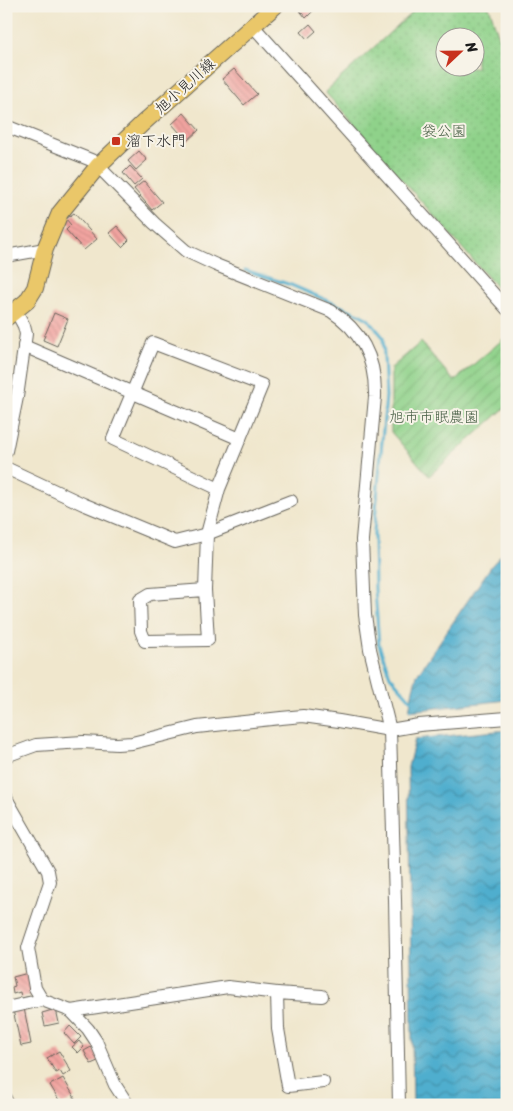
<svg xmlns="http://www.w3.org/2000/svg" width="513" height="1111" font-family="Sriracha,'Klee One',sans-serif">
<defs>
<pattern id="park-dots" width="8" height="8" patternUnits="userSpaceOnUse" patternTransform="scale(1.25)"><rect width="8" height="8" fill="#8fd28a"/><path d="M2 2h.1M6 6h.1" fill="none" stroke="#7bb476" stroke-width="1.8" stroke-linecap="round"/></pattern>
<pattern id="garden-furrows" width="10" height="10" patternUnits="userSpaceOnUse" patternTransform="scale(1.25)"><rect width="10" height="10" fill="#8fd28a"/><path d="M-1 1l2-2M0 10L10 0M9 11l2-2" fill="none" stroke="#7bb476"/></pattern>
<pattern id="water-waves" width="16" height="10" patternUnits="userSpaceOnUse" patternTransform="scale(1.25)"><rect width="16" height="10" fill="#4faece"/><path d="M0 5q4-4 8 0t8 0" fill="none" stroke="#418da6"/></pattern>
<pattern id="building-back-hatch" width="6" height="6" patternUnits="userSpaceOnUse" patternTransform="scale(1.25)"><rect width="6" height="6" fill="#f2a4a0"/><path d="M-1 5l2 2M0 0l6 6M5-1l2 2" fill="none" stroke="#cf8d89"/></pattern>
</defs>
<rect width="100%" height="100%" fill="#f7f3e8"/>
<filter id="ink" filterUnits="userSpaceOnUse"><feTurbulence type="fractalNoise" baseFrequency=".02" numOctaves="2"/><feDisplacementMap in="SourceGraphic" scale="10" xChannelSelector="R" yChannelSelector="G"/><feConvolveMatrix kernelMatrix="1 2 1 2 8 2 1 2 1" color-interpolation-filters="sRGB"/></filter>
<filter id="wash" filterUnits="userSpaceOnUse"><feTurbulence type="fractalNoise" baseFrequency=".0096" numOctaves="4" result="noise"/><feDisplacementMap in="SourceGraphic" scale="20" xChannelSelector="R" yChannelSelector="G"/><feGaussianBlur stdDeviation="1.12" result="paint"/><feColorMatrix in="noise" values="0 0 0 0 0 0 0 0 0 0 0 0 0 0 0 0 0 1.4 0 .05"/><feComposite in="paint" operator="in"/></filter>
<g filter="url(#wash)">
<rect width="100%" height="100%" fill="#f0e7cd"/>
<!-- park -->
<path fill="url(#park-dots)" stroke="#567753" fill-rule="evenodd" d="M419 6H489L507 63V299L325 92ZM446 38H476V68H446Z"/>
<!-- garden -->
<path fill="url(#garden-furrows)" stroke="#567753" d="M507 336V406L429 476 391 432V368L421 342 454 381Z"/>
<!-- water -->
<g fill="url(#water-waves)" stroke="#366575">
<path d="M507 549V700L409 711 413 689 417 675 492 565Z"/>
<path d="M507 730V1105H413L408 767 415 739Z"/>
</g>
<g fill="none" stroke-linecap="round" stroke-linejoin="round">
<!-- stream -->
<path stroke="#4faece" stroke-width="3" d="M245 270 291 285 359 314 368 319 383 337 386 396 374 532 375 589 379 645 390 676 411 700"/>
</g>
<g id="blocks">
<!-- building -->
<g fill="url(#building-back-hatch)">
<path d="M296 6H316L317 7 306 18Z"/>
<path d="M310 24 316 31 307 39 301 32Z"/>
<path d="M234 69 257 94 244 105 222 79Z"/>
<path d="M184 113 199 130 187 141 172 124Z"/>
<path d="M139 151 147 160 136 170 128 161Z"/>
<path d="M130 166 142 179 134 186 123 173Z"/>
<path d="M144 181 162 202 152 210 134 189Z"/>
<path d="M74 213 97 239 84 250 66 230 71 225 66 219Z"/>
<path d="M117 226 129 240 122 247 109 233Z"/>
<path d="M54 313 68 319 57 346 43 340Z"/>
<path d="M28 973 33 996 21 998 20 992 13 994 12 987 15 986 13 977Z"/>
<path d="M24 1008 31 1044 21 1046 13 1010Z"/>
<path d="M56 1009 59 1023 45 1026 42 1013Z"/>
<path d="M70 1026 81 1037 74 1044 64 1033Z"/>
<path d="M79 1041 84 1047 78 1053 72 1047Z"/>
<path d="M93 1046 100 1060 91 1064 84 1051Z"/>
<path d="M59 1051 71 1071 63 1076 60 1071 56 1073 47 1058Z"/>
<path d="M63 1078 75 1098 62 1105 50 1085Z"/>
<path d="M9 1091 15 1105H6V1092Z"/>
</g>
</g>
</g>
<g filter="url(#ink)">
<use href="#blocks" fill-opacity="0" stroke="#66635a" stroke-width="1"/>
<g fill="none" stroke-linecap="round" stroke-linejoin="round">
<!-- minor casing -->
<g stroke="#66635a" stroke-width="14">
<g id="minor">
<path d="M253 26 507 309"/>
<path d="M6 126 101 164"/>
<path d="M98 166 154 223 186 251 216 265 331 311C362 331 376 360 375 397L362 540 365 615 370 649 390 730 395 900 399 1105"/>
<path d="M6 256 45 249"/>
<path d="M24 346 240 439"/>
<path d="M6 451 17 397 26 334 24 326 16 311"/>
<path d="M6 468 83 504 175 542 207 534 291 501"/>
<path d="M205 590 150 594 140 600 141 631 145 641 208 640 205 590 207 534 219 489 262 385 153 343 113 439 219 489"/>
<path d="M6 756 36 745 83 742 117 744 132 743 197 727 281 718 303 716 339 721 390 730 419 725 507 718"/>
<path d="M6 798 48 871 50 882 28 948 35 988 42 1000"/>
<path d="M322 996 277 993 278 1029 288 1086 323 1082"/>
<path d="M6 1008 42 1000 71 1011 228 987 277 993"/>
<path d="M71 1011 88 1029 96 1041 115 1085 128 1105"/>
</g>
</g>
<!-- major casing -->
<g stroke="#66635a" stroke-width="18">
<path id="major" d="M6 318 27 301 35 288 45 249 60 213 98 166 143 123 275 6"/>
</g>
<!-- minor -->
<use href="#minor" stroke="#fff" stroke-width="12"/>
<!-- major -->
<use href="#major" stroke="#eac769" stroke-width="16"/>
</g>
</g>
<!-- markers -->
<rect fill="#c8321e" stroke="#f7f3e8" stroke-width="2" x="111" y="136" width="10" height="10" rx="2.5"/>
<g text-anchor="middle" stroke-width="4" stroke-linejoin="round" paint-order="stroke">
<!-- street labels -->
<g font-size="15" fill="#1c1c1c" stroke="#f7f3e8">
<text transform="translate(185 86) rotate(-42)" y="5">旭小見川線</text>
</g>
<!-- park labels -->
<g font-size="15" fill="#445c42" stroke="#f7f3e8">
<text x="444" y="136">袋公園</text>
<text x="434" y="422">旭市市眠農園</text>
</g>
<!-- poi labels -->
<g font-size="15" fill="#1c1c1c" stroke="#f7f3e8" text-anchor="start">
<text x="126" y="146">溜下水門</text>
</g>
</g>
<!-- margin -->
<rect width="513" height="1111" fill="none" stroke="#f7f3e8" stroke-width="25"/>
<!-- north arrow -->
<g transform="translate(460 52) rotate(68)"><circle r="24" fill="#f7f3e8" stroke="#9f9d96"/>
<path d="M0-4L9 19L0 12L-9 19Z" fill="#c8321e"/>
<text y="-8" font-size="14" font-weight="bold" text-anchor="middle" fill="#1c1c1c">N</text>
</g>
</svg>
